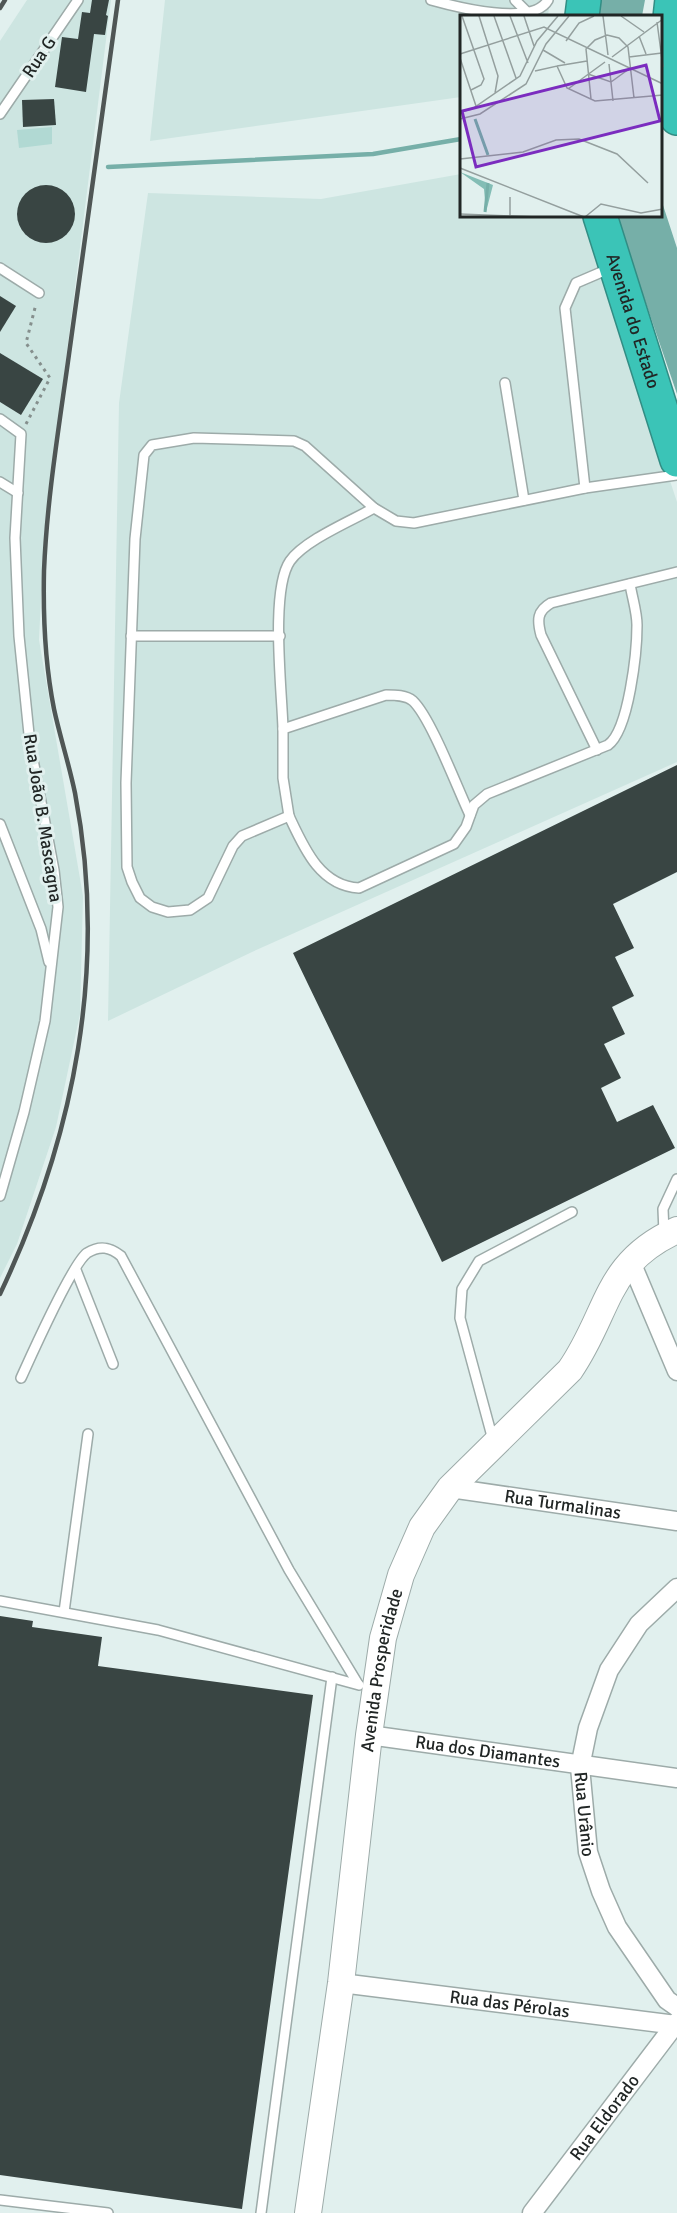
<svg xmlns="http://www.w3.org/2000/svg" width="677" height="2213" font-family="Signika,sans-serif">
<rect width="100%" height="100%" fill="#e1f0ee"/>
<!-- built -->
<g fill="#cde5e1">
<path d="M27 0H111L44 535 39 640 83 896 80 1014 56 1127 17 1244 0 1278V41Z"/>
<path d="M165 0H550L548 16H461V97L150 141Z"/>
<path d="M461 174V216H583L677 502V762L252 952 108 1021 119 403 148 193 321 199Z"/>
</g>
<!-- green -->
<path fill="#b1d9d3" d="M52 127V144L19 148 17 130Z"/>
<!-- water -->
<g fill="#76afa8">
<path d="M597 0H645L642 16H595Z"/>
<path d="M661 199 677 248V394L616 216H660Z"/>
</g>
<g fill="none" stroke-linecap="round" stroke-linejoin="round">
<!-- stream -->
<path stroke="#76afa8" stroke-width="4.5" d="M108 167 373 154 461 139"/>
</g>
<!-- building -->
<g fill="#394543">
<path d="M92 0H109L106 15 108 16 105 35 94 34 86 92 55 87 62 37 78 39 82 12 90 13Z"/>
<path d="M54 99 56 125 23 127 22 100Z"/>
<circle cx="46" cy="214" r="29"/>
<path d="M0 296 16 306 0 332Z"/>
<path d="M0 353 43 379 21 415 0 402Z"/>
<path d="M677 765V872L613 904 634 948 615 957 634 996 612 1007 625 1034 604 1044 621 1078 601 1088 617 1122 653 1105 675 1148 442 1262 293 953Z"/>
<path d="M0 1616 33 1621 32 1627 102 1637 98 1666 313 1695 242 2209 0 2175Z"/>
</g>
<g fill="none" stroke-linecap="round" stroke-linejoin="round">
<!-- lane casing -->
<g stroke="#9daba9" stroke-width="12">
<g id="lane">
<path d="M431 0C456 7 533 27 548 0"/>
<path d="M515 0 526 11"/>
<path d="M0 114 78 0"/>
<path d="M0 268 39 293"/>
<path d="M505 383 524 500"/>
<path d="M0 419 21 434 15 538 19 636 30 744 54 870 58 907 45 1021 24 1112 0 1196"/>
<path d="M0 482 18 493"/>
<path d="M585 488 565 308 576 283 611 268"/>
<path d="M630 584C632 597 637 612 637 625 637 651 629 730 608 745L487 794 474 805 466 827 454 844 359 888C320 886 304 848 289 816L242 836 233 846 208 898 190 910 168 912 152 907 140 898 132 882 127 867 126 783 135 539 144 455 152 445 194 438 294 441 305 446 374 508 396 521 414 523 585 488 677 475"/>
<path d="M131 636H280"/>
<path d="M283 729C282 691 270 590 290 561 305 540 351 521 374 508"/>
<path d="M597 750 541 635C537 620 537 611 551 603L677 572"/>
<path d="M289 816 283 778V729L386 695C395 695 406 695 413 701 431 718 458 790 470 815"/>
<path d="M0 824 41 929 49 962"/>
<path d="M664 1233 663 1209 677 1179"/>
<path d="M76 1270 113 1364"/>
<path d="M21 1378C31 1356 72 1264 87 1253 100 1245 110 1247 121 1256L289 1570 358 1684"/>
<path d="M493 1440 460 1318 462 1289 479 1261 572 1212"/>
<path d="M0 1601 158 1630 359 1685"/>
<path d="M64 1612 88 1434"/>
<path d="M0 2200 108 2213"/>
<path d="M261 2213 332 1677"/>
</g>
</g>
<!-- street casing -->
<g stroke="#9daba9" stroke-width="21">
<g id="street">
<path d="M631 1262 677 1371"/>
<path id="s1" d="M450 1488 677 1521"/>
<path id="s2" d="M677 1588 639 1624 609 1670 588 1728 580 1767 588 1852 601 1891 617 1927 667 2000 677 2007"/>
<path id="s3" d="M369 1735 677 1778"/>
<path id="s4" d="M341 1983 677 2025"/>
<path id="s5" d="M532 2213 677 2022"/>
</g>
</g>
<!-- secondary casing -->
<g stroke="#9daba9" stroke-width="28">
<g id="secondary">
<path id="s6" d="M308 2213 341 1983 369 1735 383 1638 401 1575 422 1527 450 1488 570 1370C610 1312 604 1263 677 1230"/>
</g>
</g>
<!-- highway casing -->
<g stroke="#328d84" stroke-width="36">
<g id="highway">
<path d="M672 0C667 39 666 80 677 118"/>
<path d="M582 16 584 0"/>
<path id="s7" d="M600 216 677 460"/>
</g>
</g>
<!-- path -->
<path stroke="#858f8d" stroke-width="3" stroke-dasharray="3 4.5" stroke-linecap="butt" d="M26 424 50 378 26 343 36 304"/>
<!-- lane -->
<use href="#lane" stroke="#fff" stroke-width="9"/>
<!-- street -->
<use href="#street" stroke="#fff" stroke-width="18"/>
<!-- secondary -->
<use href="#secondary" stroke="#fff" stroke-width="26"/>
<!-- highway -->
<use href="#highway" stroke="#3bc4b7" stroke-width="33"/>
<!-- rail -->
<g stroke="#4f5655" stroke-width="4.5">
<path d="M0 8 5 0"/>
<path d="M0 1294C75 1136 108 966 75 793 69 764 60 737 54 709 45 664 43 616 44 571 47 496 60 421 70 347 85 232 101 116 118 0"/>
</g>
</g>
<g text-anchor="middle" stroke-width="6" stroke-linejoin="round" paint-order="stroke">
<!-- street labels -->
<g font-size="18" fill="#212625" stroke="#e1f0ee">
<text transform="translate(39 57) rotate(-56)" y="6">Rua G</text>
<text dy="6" stroke="none"><textPath href="#s7" startOffset="110">Avenida do Estado</textPath></text>
<text transform="translate(43 818) rotate(81)" y="6">Rua João B. Mascagna</text>
<text dy="6" stroke="none"><textPath href="#s1" startOffset="114">Rua Turmalinas</textPath></text>
<text dy="6" stroke="none"><textPath href="#s6" startOffset="548">Avenida Prosperidade</textPath></text>
<text dy="6" stroke="none"><textPath href="#s3" startOffset="120">Rua dos Diamantes</textPath></text>
<text dy="6" stroke="none"><textPath href="#s2" startOffset="256">Rua Urânio</textPath></text>
<text dy="6" stroke="none"><textPath href="#s4" startOffset="170">Rua das Pérolas</textPath></text>
<text dy="6" stroke="none"><textPath href="#s5" startOffset="120">Rua Eldorado</textPath></text>
</g>
</g>
<!-- overview -->
<g transform="translate(460 15)">
<rect width="202" height="202" fill="#e1f0ee"/>
<path d="M0 157 33 170 26 197 24 174Z" fill="#83bdb5"/>
<path fill="none" stroke="#76afa8" stroke-width="3" d="M15 104 28 140M25 197 28 168"/>
<path fill="none" stroke="#949f9e" stroke-width="1.5" d="M2 1 24 64 21 70 11 75M19 1 38 61 35 78M34 1 56 63M50 1 68 48M64 1 74 31M143 1 148 40M161 1 184 17M197 7 203 52M179 21 186 39M106 26 119 8 134 1M83 35 105 48M0 39 84 12 203 69M152 42 203 4M169 42 202 38M0 43 16 91M149 49 153 86M97 51 127 46M75 56 97 51 107 73 135 86 203 80M128 59 151 67 169 54M108 74 145 47M131 84 126 34 135 25 147 20 159 23 168 32 174 83M0 97 12 94 60 61 77 26 98 1M0 104 20 99 66 69 86 29 109 1M0 144 63 137 96 125 119 124 157 139 188 168M0 153 124 202M0 199 78 202M50 200V182M125 202 141 189 181 198 203 194"/>
<path fill="#7b2cbf" fill-opacity="0.15" stroke="#7b2cbf" stroke-width="3" d="M186 50 200 106 16 152 2 96Z"/>
<rect width="202" height="202" fill="none" stroke="#212625" stroke-width="3"/>
</g>
</svg>
